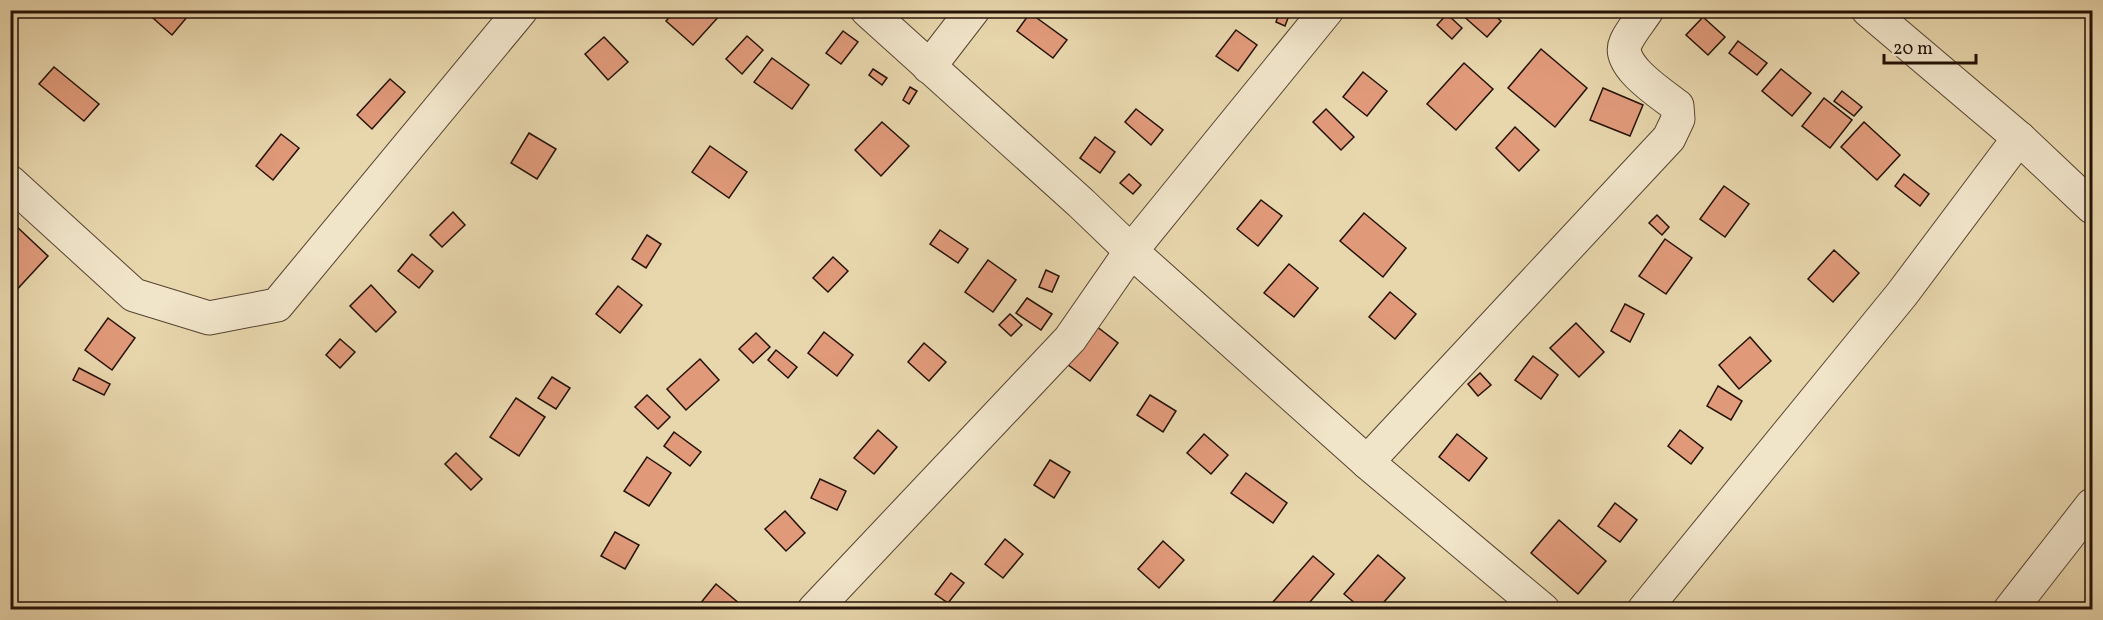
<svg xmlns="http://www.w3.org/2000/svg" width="2103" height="620" font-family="Vollkorn,serif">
<rect width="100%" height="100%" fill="#e8d6ac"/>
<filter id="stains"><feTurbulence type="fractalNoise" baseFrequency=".00333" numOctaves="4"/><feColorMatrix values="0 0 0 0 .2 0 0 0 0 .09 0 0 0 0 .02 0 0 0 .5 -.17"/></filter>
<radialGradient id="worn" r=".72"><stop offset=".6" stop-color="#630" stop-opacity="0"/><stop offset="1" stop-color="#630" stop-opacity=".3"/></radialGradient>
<!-- building -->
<g fill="#e09a7a" stroke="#251207" stroke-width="1.5">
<path d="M144 10H193L172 35Z"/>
<path d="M676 10H717L721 14 693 45 666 21Z"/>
<path d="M1280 10H1291L1285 26 1276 22Z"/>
<path d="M1464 10H1489L1501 21 1487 37 1461 14Z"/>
<path d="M1030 13 1067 40 1053 58 1017 31Z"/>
<path d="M1447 14 1462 28 1452 39 1437 25Z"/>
<path d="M1703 17 1725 37 1708 55 1686 35Z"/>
<path d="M1236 30 1257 45 1238 71 1216 56Z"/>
<path d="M843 31 858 42 841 64 826 53Z"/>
<path d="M747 36 763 50 742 74 726 59Z"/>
<path d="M604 37 628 62 608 80 585 54Z"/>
<path d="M1738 41 1767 63 1757 75 1729 53Z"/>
<path d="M1541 49 1587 88 1555 127 1508 88Z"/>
<path d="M772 58 809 85 792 109 754 82Z"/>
<path d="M1464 63 1493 89 1456 130 1427 104Z"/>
<path d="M54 67 99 104 84 121 39 84Z"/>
<path d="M873 69 887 78 882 85 869 75Z"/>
<path d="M1781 69 1811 93 1792 116 1762 91Z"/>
<path d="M1363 72 1387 91 1367 116 1343 97Z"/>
<path d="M390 79 405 92 372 129 357 115Z"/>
<path d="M910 87 917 91 909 104 903 100Z"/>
<path d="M1603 88 1643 105 1630 136 1590 120Z"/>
<path d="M1842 91 1862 107 1854 116 1834 101Z"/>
<path d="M1824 98 1852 120 1830 148 1802 126Z"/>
<path d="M1136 109 1163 130 1151 145 1125 122Z"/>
<path d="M1326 109 1354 137 1341 150 1313 122Z"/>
<path d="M882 122 909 146 881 176 855 150Z"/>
<path d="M1864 122 1900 155 1877 180 1841 147Z"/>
<path d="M1515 127 1539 150 1519 171 1496 148Z"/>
<path d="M529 133 556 149 537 179 511 163Z"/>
<path d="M281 134 299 148 273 180 256 166Z"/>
<path d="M1095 137 1115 152 1100 173 1080 158Z"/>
<path d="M710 146 747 172 729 198 692 172Z"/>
<path d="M1129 174 1141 185 1133 194 1120 183Z"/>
<path d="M1904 174 1929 194 1920 206 1895 186Z"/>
<path d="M1724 186 1749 204 1725 237 1700 219Z"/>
<path d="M1261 200 1282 216 1258 246 1237 229Z"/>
<path d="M453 212 465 225 442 247 430 235Z"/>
<path d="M1364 213 1406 248 1383 277 1340 241Z"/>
<path d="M1657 215 1669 227 1662 235 1649 223Z"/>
<path d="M15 225 48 256 10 297V230Z"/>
<path d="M940 230 968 249 958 263 930 244Z"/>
<path d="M647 235 661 244 646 268 632 259Z"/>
<path d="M1665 239 1692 258 1666 294 1639 276Z"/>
<path d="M1834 250 1859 273 1833 302 1808 279Z"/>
<path d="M412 254 433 271 419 288 398 271Z"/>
<path d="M833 257 848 271 828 292 813 278Z"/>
<path d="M988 260 1016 280 993 312 965 292Z"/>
<path d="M1289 264 1318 288 1294 317 1264 293Z"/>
<path d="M1046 270 1059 276 1052 292 1039 287Z"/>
<path d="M371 285 396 312 376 332 350 306Z"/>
<path d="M618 286 642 305 620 333 596 314Z"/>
<path d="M1390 292 1416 314 1395 339 1369 317Z"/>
<path d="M1027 298 1052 314 1041 330 1016 313Z"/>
<path d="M1625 304 1644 314 1630 342 1611 331Z"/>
<path d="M1010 314 1022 325 1011 336 999 325Z"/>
<path d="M108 318 135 338 112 370 85 350Z"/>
<path d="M1576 323 1604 352 1579 377 1550 348Z"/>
<path d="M1096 326 1118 343 1090 381 1067 364Z"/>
<path d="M824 332 853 355 837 376 808 353Z"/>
<path d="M756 333 770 347 753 363 739 349Z"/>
<path d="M1750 337 1771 361 1739 389 1719 365Z"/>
<path d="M340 339 355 352 340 368 326 355Z"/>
<path d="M924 343 946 362 929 381 908 362Z"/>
<path d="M776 350 797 367 788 378 768 360Z"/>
<path d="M1533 356 1558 375 1541 399 1515 380Z"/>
<path d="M700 359 719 380 686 410 667 389Z"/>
<path d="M79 368 110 384 104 395 73 380Z"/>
<path d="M1480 373 1491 385 1478 396 1468 384Z"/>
<path d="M552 377 570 388 556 409 538 398Z"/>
<path d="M1718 386 1742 401 1731 420 1707 406Z"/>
<path d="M647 395 670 417 658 429 635 407Z"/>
<path d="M1150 395 1176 411 1163 432 1137 415Z"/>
<path d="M516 398 545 417 519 456 490 437Z"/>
<path d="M878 430 897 447 874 474 854 458Z"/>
<path d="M1680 430 1703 448 1691 464 1668 446Z"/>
<path d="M674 432 701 452 690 466 664 446Z"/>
<path d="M1204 434 1228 455 1211 474 1187 453Z"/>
<path d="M1457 434 1487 458 1469 481 1439 457Z"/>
<path d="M456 453 482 479 471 490 445 464Z"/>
<path d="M647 457 671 473 649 506 624 491Z"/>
<path d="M1050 460 1070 472 1054 498 1034 485Z"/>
<path d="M1246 473 1287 503 1273 523 1231 493Z"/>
<path d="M820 479 846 491 837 510 811 498Z"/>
<path d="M1615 503 1637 520 1620 542 1598 526Z"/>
<path d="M785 511 805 533 786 551 765 529Z"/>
<path d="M1559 520 1606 561 1578 594 1531 553Z"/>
<path d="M615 532 639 545 625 569 601 556Z"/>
<path d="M1005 539 1023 554 1003 578 985 564Z"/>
<path d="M1163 541 1184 560 1159 588 1138 569Z"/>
<path d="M1378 555 1405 578 1377 610H1363L1344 594Z"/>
<path d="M1313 556 1334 574 1303 610H1282L1273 602Z"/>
<path d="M951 573 964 583 948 603 935 594Z"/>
<path d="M716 584 746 609 745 610H695Z"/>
</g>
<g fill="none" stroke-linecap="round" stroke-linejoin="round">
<!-- street casing -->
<g stroke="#564330" stroke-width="35">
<g id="street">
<path d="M867 10 1081 203 1131 251 1367 462 1543 610"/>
<path d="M1868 10 2019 138 2092 207"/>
<path d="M929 67 973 10"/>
<path d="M10 182 134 295 209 318 277 305 521 10"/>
<path d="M1367 462 1669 138 1678 119 1677 106C1662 94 1615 65 1626 42 1631 31 1640 21 1647 10"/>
<path d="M814 610 1070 339 1131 251 1327 10"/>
<path d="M1644 610 1902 294 2019 138"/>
<path d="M2010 610 2092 505"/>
</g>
</g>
<!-- street -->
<use href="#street" stroke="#f0e4c9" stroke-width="33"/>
</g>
<!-- margin -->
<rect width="2103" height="620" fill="none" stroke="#e8d6ac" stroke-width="36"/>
<rect x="12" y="12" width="2079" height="596" fill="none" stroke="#251207" stroke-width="3"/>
<rect x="18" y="18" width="2067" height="584" fill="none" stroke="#251207" stroke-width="1.5"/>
<!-- scale -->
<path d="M1884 54v9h92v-9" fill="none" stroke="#251207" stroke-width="3"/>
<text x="1893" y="54" font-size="18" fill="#251207" stroke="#f0e4c9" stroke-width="4.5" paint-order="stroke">20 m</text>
<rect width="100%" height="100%" filter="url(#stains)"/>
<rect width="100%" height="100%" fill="url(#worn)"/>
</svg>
